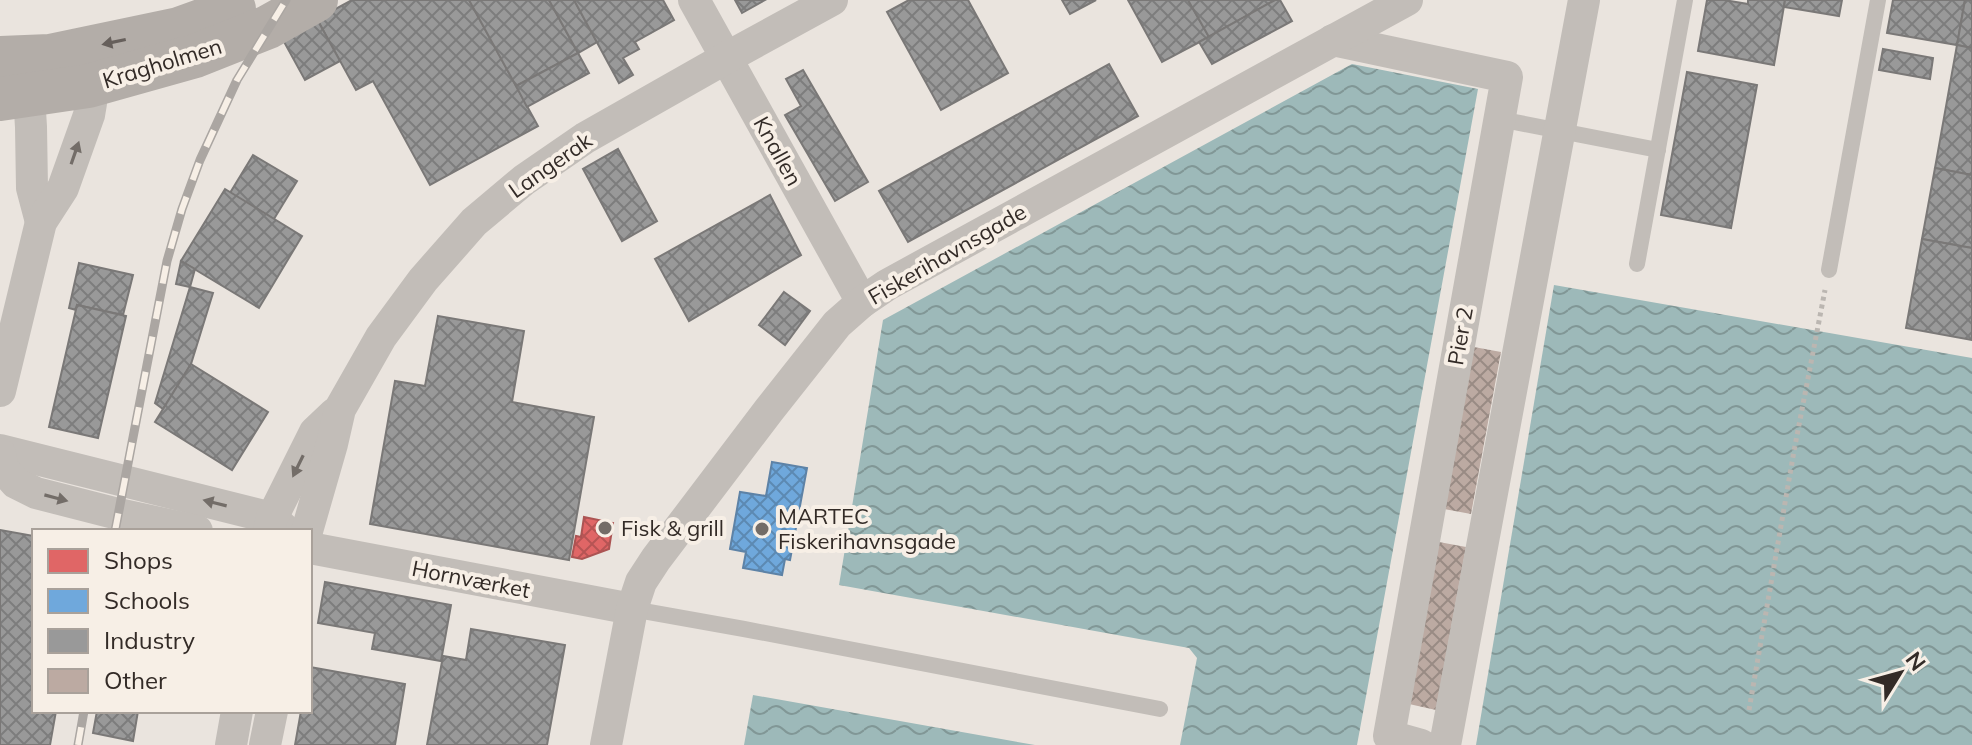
<svg xmlns="http://www.w3.org/2000/svg" width="1972" height="745" font-family="Mulish,sans-serif">
<defs>
<pattern id="water-waves" width="16" height="10" patternUnits="userSpaceOnUse" patternTransform="scale(2)"><rect width="16" height="10" fill="#9db9b9"/><path d="M0 5q4-4 8 0t8 0" fill="none" stroke="#819796"/></pattern>
<pattern id="shops-cross-hatch" width="8" height="8" patternUnits="userSpaceOnUse" patternTransform="scale(2)"><rect width="8" height="8" fill="#e06666"/><path d="M0 0l8 8M0 8l8-8" fill="none" stroke="#b65454"/></pattern>
<pattern id="schools-cross-hatch" width="8" height="8" patternUnits="userSpaceOnUse" patternTransform="scale(2)"><rect width="8" height="8" fill="#6fa8dc"/><path d="M0 0l8 8M0 8l8-8" fill="none" stroke="#5c89b2"/></pattern>
<pattern id="industry-cross-hatch" width="8" height="8" patternUnits="userSpaceOnUse" patternTransform="scale(2)"><rect width="8" height="8" fill="#999"/><path d="M0 0l8 8M0 8l8-8" fill="none" stroke="#7d7d7d"/></pattern>
<pattern id="building-cross-hatch" width="8" height="8" patternUnits="userSpaceOnUse" patternTransform="scale(2)"><rect width="8" height="8" fill="#bcaaa2"/><path d="M0 0l8 8M0 8l8-8" fill="none" stroke="#998b84"/></pattern>
</defs>
<rect width="100%" height="100%" fill="#eae4de"/>
<!-- water -->
<g fill="url(#water-waves)">
<path d="M1352 64 1478 89 1357 745H1180L1197 658 1189 648 839 585 883 320Z"/>
<path d="M1554 285 1972 358V745H1476Z"/>
<path d="M753 695 1035 745H744Z"/>
</g>
<!-- shops -->
<path fill="url(#shops-cross-hatch)" stroke="#ac5453" stroke-width="2" d="M584 517 613 523 609 549 582 559 572 557 576 536 581 537Z"/>
<!-- schools -->
<path fill="url(#schools-cross-hatch)" stroke="#5d82a6" stroke-width="2" d="M772 462 807 468 790 560 785 559 782 575 743 568 746 552 730 549 740 492 766 496Z"/>
<!-- industry -->
<g fill="url(#industry-cross-hatch)" stroke="#7a7877" stroke-width="2">
<path d="M352 0H469L538 126 430 185 373 81 356 90 317 19Z"/>
<path d="M469 0H549L578 53 516 86Z"/>
<path d="M549 0H574L597 42 578 53Z"/>
<path d="M574 0H663L674 20 635 42 639 49 623 58 633 75 619 83Z"/>
<path d="M735 0H765L742 13Z"/>
<path d="M909 0H968L1008 73 941 110 887 12Z"/>
<path d="M1062 0H1096L1070 14Z"/>
<path d="M1128 0H1188L1209 37 1162 62Z"/>
<path d="M1188 0H1275L1209 37Z"/>
<path d="M1275 0H1280L1292 21 1212 64 1199 42Z"/>
<path d="M1707 0H1724L1748 4V0H1785L1774 65 1698 51Z"/>
<path d="M1785 0H1842L1839 16 1784 7Z"/>
<path d="M1893 0H1965L1957 45 1887 33Z"/>
<path d="M1965 0H1972V48L1957 45Z"/>
<path d="M318 21 340 61 305 80 283 40Z"/>
<path d="M1957 45 1972 48V175L1935 168Z"/>
<path d="M1883 49 1933 58 1930 79 1879 70Z"/>
<path d="M578 53 589 73 527 107 516 86Z"/>
<path d="M1109 64 1138 116 908 242 879 191Z"/>
<path d="M803 70 868 182 835 201 785 115 801 106 786 79Z"/>
<path d="M1687 72 1757 85 1731 228 1661 215Z"/>
<path d="M618 149 657 221 622 241 583 169Z"/>
<path d="M253 155 297 181 274 219 230 193Z"/>
<path d="M1935 168 1972 175V248L1922 239Z"/>
<path d="M225 189 302 236 259 308 181 261Z"/>
<path d="M770 195 801 255 689 321 655 259Z"/>
<path d="M1922 239 1972 248V340L1906 328Z"/>
<path d="M181 261 195 269 190 287 176 284Z"/>
<path d="M79 263 133 275 123 315 77 305 76 310 69 308Z"/>
<path d="M190 287 213 293 191 364 163 409 155 403Z"/>
<path d="M784 292 810 311 785 345 759 325Z"/>
<path d="M77 305 126 316 98 438 49 427Z"/>
<path d="M438 316 524 331 512 402 594 417 569 560 370 524 395 381 425 386Z"/>
<path d="M191 364 268 412 232 470 155 422Z"/>
<path d="M0 530 34 536V711H56L50 745H0Z"/>
<path d="M325 582 451 605 441 661 372 649 375 633 318 623Z"/>
<path d="M471 629 565 645 547 745H427L443 656 466 660Z"/>
<path d="M310 667 405 684 395 745H295L301 711H310Z"/>
<path d="M97 711H138L133 741 93 733Z"/>
</g>
<!-- building -->
<g fill="url(#building-cross-hatch)">
<path d="M1474 347 1501 352 1471 514 1444 509Z"/>
<path d="M1439 542 1466 547 1436 710 1409 704Z"/>
</g>
<g fill="none" stroke-linecap="round" stroke-linejoin="round">
<!-- path -->
<path stroke="#bbb6b1" stroke-width="5" stroke-dasharray="4 4" stroke-linecap="butt" d="M1749 710 1794 451 1825 290"/>
<!-- lane -->
<g stroke="#c2bdb8" stroke-width="16">
<path d="M1499 119 1658 150"/>
<path d="M1637 264 1685 0"/>
<path d="M1829 270 1878 0"/>
<path d="M632 609 744 629 1160 709"/>
</g>
<!-- street -->
<g stroke="#c2bdb8" stroke-width="32">
<path d="M694 0 862 302"/>
<path d="M1333 40 1507 77 1389 736 1421 745"/>
<path d="M38 77 29 95 31 127 32 188 41 222"/>
<path d="M0 391 41 222 63 188 89 115 91 103 88 86 73 74"/>
<path d="M0 450 272 518 286 531"/>
<path d="M0 454 3 469 16 483 36 493 118 514 197 531"/>
<path d="M269 531 272 518 315 432 334 414"/>
<path d="M307 531 332 444 340 409 381 337 423 280 474 222 524 180 585 138 726 58 832 0"/>
<path d="M310 548 632 609"/>
<path d="M231 745 237 711"/>
<path d="M265 745 272 711"/>
<path d="M606 745 632 609 641 582 656 559 769 410 837 324 862 302 887 285 1407 0"/>
<path d="M1445 745 1584 0"/>
</g>
<!-- secondary -->
<g stroke="#b3ada8" stroke-width="44">
<path d="M0 58 50 56 179 29 234 9"/>
<path d="M0 99 88 86 195 56 268 27 316 0"/>
</g>
<!-- rail casing -->
<g stroke="#aba6a2" stroke-width="9">
<g id="rail">
<path d="M115 531 167 261 182 209 200 160 237 80 286 0"/>
<path d="M78 745 84 711"/>
</g>
</g>
<!-- rail -->
<use href="#rail" stroke="#f7efe6" stroke-width="6" stroke-dasharray="18" stroke-linecap="butt"/>
</g>
<!-- one-way arrows -->
<defs><path id="oneway-solid" d="M-6-.8H1V-3.2L6.5 0L1 3.2V.8H-6Z" transform="scale(2)"/></defs>
<use fill="#665f5b" href="#oneway-solid" transform="translate(114 42) rotate(168)"/>
<g fill="#736d68">
<use href="#oneway-solid" transform="translate(75 153) rotate(-71)"/>
<use href="#oneway-solid" transform="translate(298 466) rotate(116)"/>
<use href="#oneway-solid" transform="translate(56 498) rotate(15)"/>
<use href="#oneway-solid" transform="translate(215 503) rotate(-166)"/>
</g>
<!-- markers -->
<g fill="#736c67" stroke="#f7efe6" stroke-width="3">
<circle cx="605" cy="528" r="8"/>
<circle cx="762" cy="529" r="8"/>
</g>
<g text-anchor="middle" stroke-width="8" stroke-linejoin="round" paint-order="stroke">
<!-- street labels -->
<g font-size="22" fill="#332b27" stroke="#f7efe6">
<text transform="translate(162 63) rotate(-17)" y="8">Kragholmen</text>
<text transform="translate(778 151) rotate(61)" y="8">Knallen</text>
<text transform="translate(550 165) rotate(-35)" y="8">Langerak</text>
<text transform="translate(947 254) rotate(-30)" y="8">Fiskerihavnsgade</text>
<text transform="translate(1460 336) rotate(-80)" y="8">Pier 2</text>
<text transform="translate(471 579) rotate(11)" y="8">Hornværket</text>
</g>
<!-- poi labels -->
<g font-size="22" fill="#332b27" stroke="#f7efe6" text-anchor="start">
<text x="778" y="524">MARTEC<tspan x="778" dy="25">Fiskerihavnsgade</tspan></text>
<text x="621" y="536">Fisk &amp; grill</text>
</g>
</g>
<!-- legend -->
<rect x="32" y="529" width="280" height="184" fill="#f7efe6" stroke="#a9a19a" stroke-width="2"/>
<rect x="48" y="549" width="40" height="24" fill="#e06666" stroke="#a9a19a" stroke-width="2"/>
<text x="104" y="569" font-size="24" fill="#332b27">Shops</text>
<rect x="48" y="589" width="40" height="24" fill="#6fa8dc" stroke="#a9a19a" stroke-width="2"/>
<text x="104" y="609" font-size="24" fill="#332b27">Schools</text>
<rect x="48" y="629" width="40" height="24" fill="#999999" stroke="#a9a19a" stroke-width="2"/>
<text x="104" y="649" font-size="24" fill="#332b27">Industry</text>
<rect x="48" y="669" width="40" height="24" fill="#bcaaa2" stroke="#a9a19a" stroke-width="2"/>
<text x="104" y="689" font-size="24" fill="#332b27">Other</text>
<!-- north arrow -->
<g transform="translate(1900 673) rotate(53)" stroke="#f7efe6" stroke-width="6" paint-order="stroke">
<path d="M0-6L14 30L0 20L-14 30Z" fill="#332b27"/>
<text y="-12" font-size="22" font-weight="bold" text-anchor="middle" fill="#332b27">N</text>
</g>
</svg>
